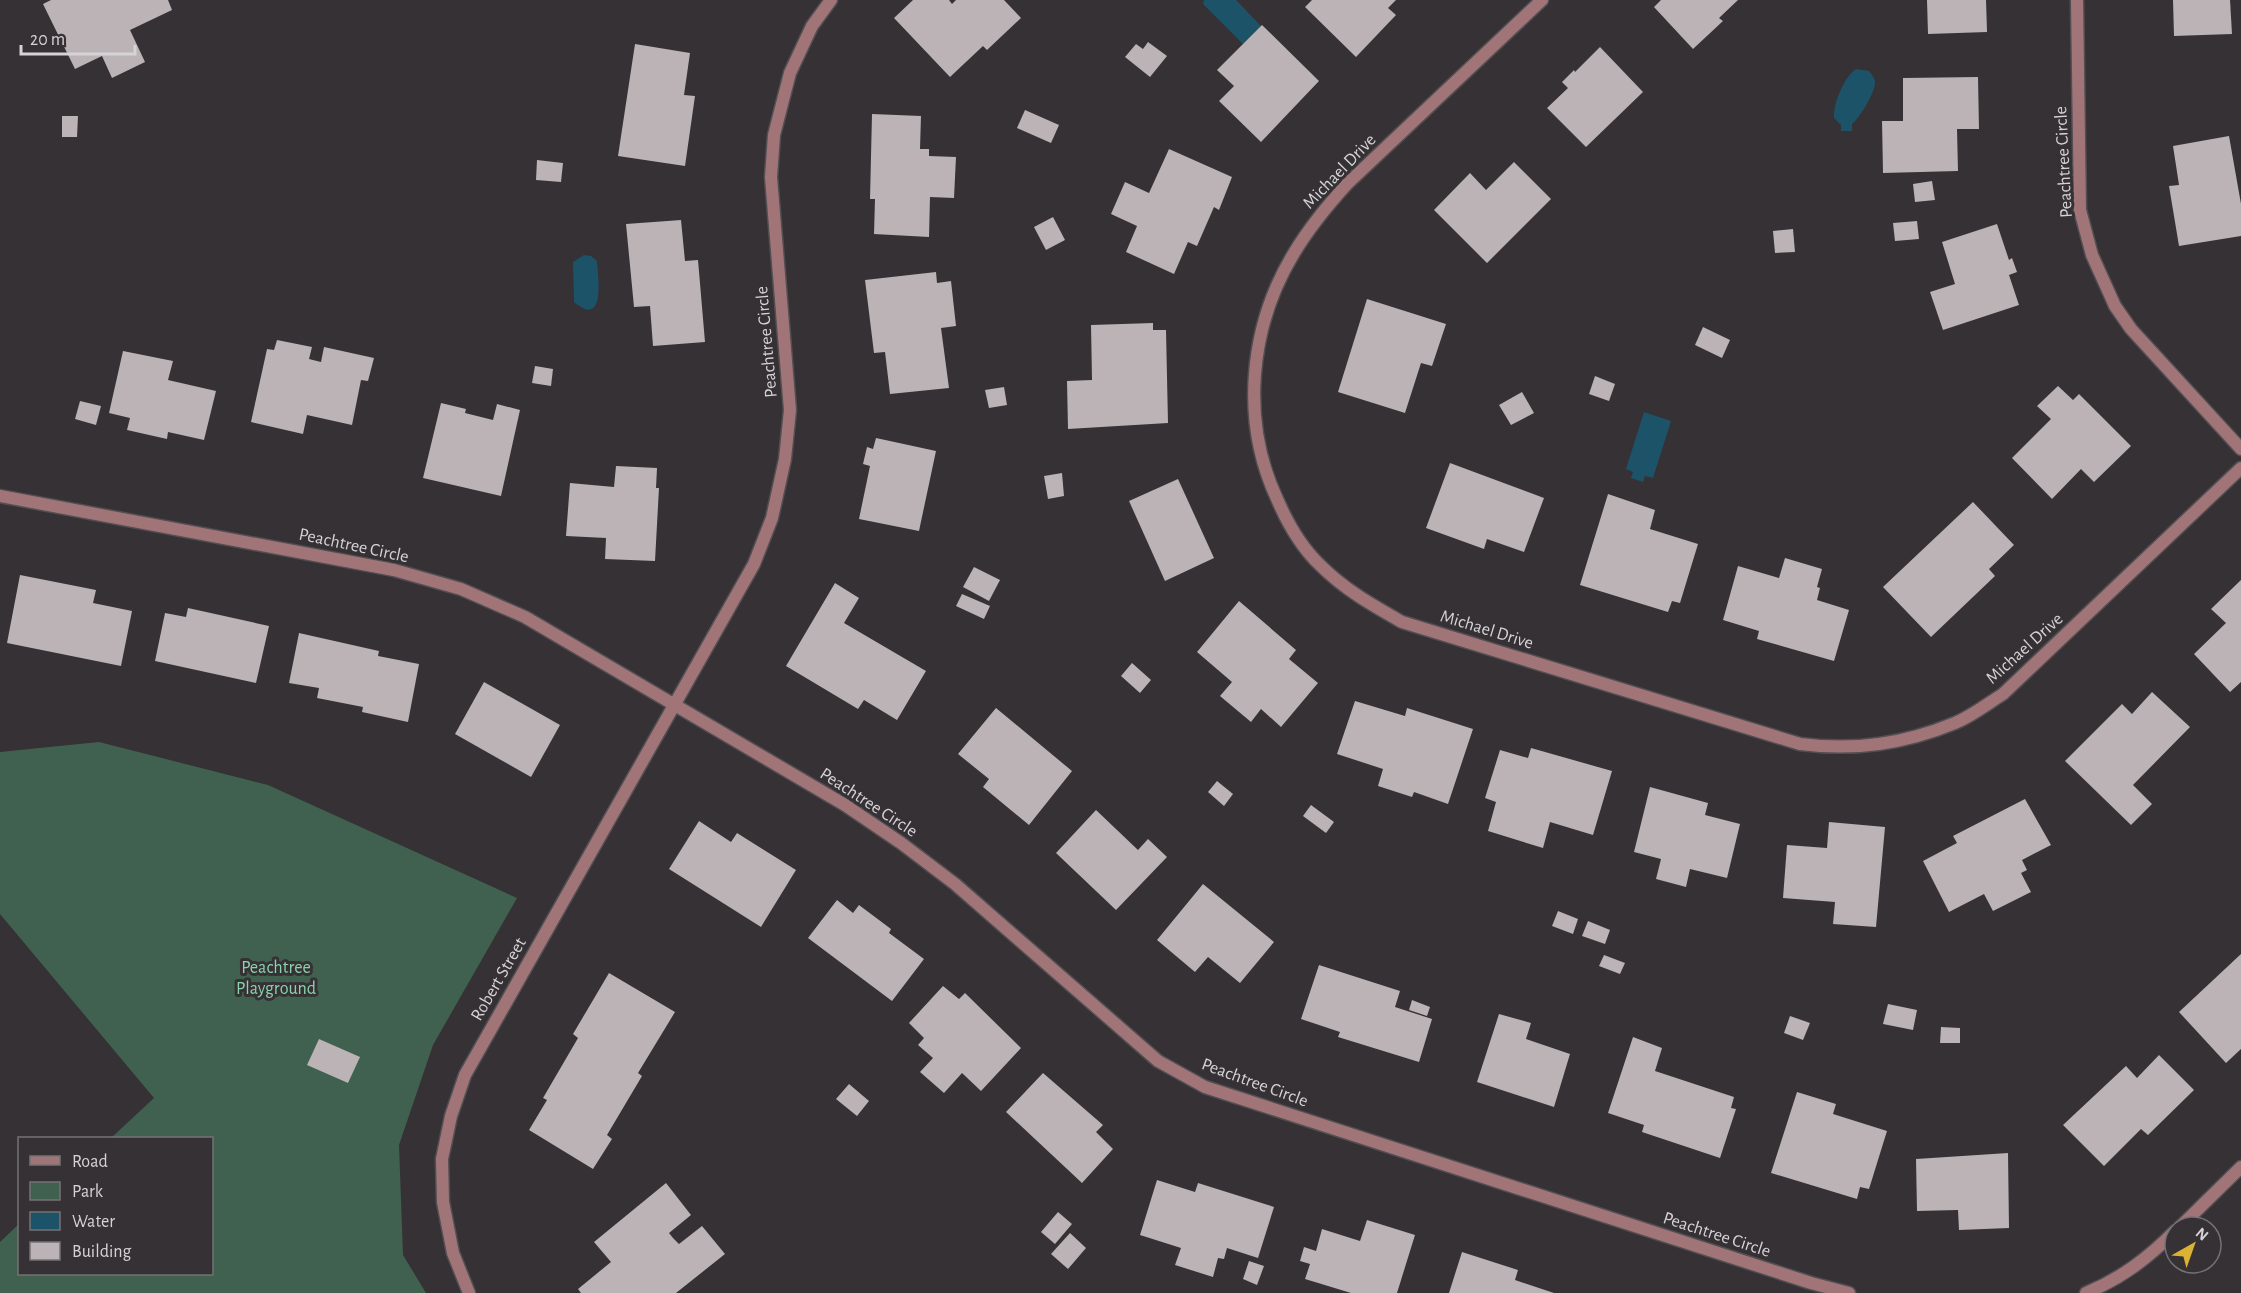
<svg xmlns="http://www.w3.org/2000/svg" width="2241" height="1293" font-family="'Alegreya Sans',sans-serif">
<rect width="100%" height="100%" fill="#353135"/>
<!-- green -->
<path fill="#40614f" d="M99 742 268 785 517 898 433 1045 399 1145 403 1255 426 1293H0V1242L19 1224 20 1274H212V1138H111L154 1098 0 914V752Z"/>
<!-- water -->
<g fill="#1d5368">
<path d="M1204 0H1236L1261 26 1243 44 1203 4Z"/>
<path d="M1856 69 1869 71C1872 75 1876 79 1875 84 1874 94 1859 119 1852 124V131H1841V125L1834 118C1833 104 1844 77 1856 69Z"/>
<path d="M584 255 591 256 597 261C598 277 606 329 574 302L573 262Z"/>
<path d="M1644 412 1671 421 1653 478 1645 476 1643 482 1631 478 1633 472 1626 469Z"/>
</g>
<!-- building -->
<g fill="#bbb3b6">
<path d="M51 0H168L172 10 130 30 145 62 112 78 102 56 75 69 43 4Z"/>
<path d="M913 0H949L952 4 956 0H1004L1021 18 987 50 983 46 950 77 894 18Z"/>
<path d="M1312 0H1396L1388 8 1396 15 1356 57 1305 7Z"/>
<path d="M1661 0H1738L1719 18 1723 21 1693 49 1654 7Z"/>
<path d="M1927 0H1986L1987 32 1928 34Z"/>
<path d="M2173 0H2230L2232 34 2174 36Z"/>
<path d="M1262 25 1319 81 1261 142 1219 101 1234 86 1217 70Z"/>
<path d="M1148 42 1167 56 1150 77 1125 57 1136 44 1143 49Z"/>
<path d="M635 44 690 53 684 95 695 96 685 166 618 156Z"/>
<path d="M1600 47 1643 92 1586 147 1547 108 1568 88 1562 82 1574 70 1575 72Z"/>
<path d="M1978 77 1979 129H1957L1958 171 1883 173 1882 121H1903V78Z"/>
<path d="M1025 110 1059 125 1051 143 1017 128Z"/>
<path d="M872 114 921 116 920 149H929V156L956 157 954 198 930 197 929 237 874 234 875 199H870Z"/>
<path d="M62 116H78L77 137H62Z"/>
<path d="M2229 136 2241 204V236L2179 246 2169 186 2179 185 2173 146Z"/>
<path d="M1169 149 1232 177 1219 210 1214 207 1197 246 1188 242 1174 274 1126 252 1137 226 1111 214 1125 182 1149 193Z"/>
<path d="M537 160 563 163 561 182 536 180Z"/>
<path d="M1514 162 1551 199 1487 263 1434 210 1470 173 1486 190Z"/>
<path d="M1932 181 1935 200 1915 202 1913 184Z"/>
<path d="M1053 217 1065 240 1046 250 1034 227Z"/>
<path d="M681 220 685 261 698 260 705 342 653 346 650 306 634 307 626 224Z"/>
<path d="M1917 221 1919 239 1895 241 1893 223Z"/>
<path d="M1997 224 2009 260 2012 258 2017 272 2009 275 2019 305 1943 330 1930 292 1955 284 1942 242Z"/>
<path d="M1793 229 1795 252 1775 253 1773 231Z"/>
<path d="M936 272 937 283 951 281 956 326 941 328 949 388 890 394 885 352 874 353 865 280Z"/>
<path d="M1367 299 1446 324 1432 366 1421 363 1405 413 1338 392Z"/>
<path d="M1153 323V330H1166L1168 423 1068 429 1067 381 1092 380 1091 325Z"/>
<path d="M1703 327 1730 340 1722 358 1695 345Z"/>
<path d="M277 340 312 347 309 359 321 362 324 347 374 358 368 381 361 380 352 425 307 415 303 434 251 422 267 349 274 350Z"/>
<path d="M123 351 173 361 168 380 216 391 204 440 168 432 167 439 127 430 130 418 109 413Z"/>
<path d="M535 366 553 369 551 386 532 383Z"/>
<path d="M1595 376 1615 384 1609 401 1589 394Z"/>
<path d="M2058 386 2073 400 2079 394 2131 446 2094 482 2081 469 2052 499 2012 458 2051 419 2037 406Z"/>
<path d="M1004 387 1007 405 989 408 985 390Z"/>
<path d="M1522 392 1534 413 1511 425 1499 405Z"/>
<path d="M80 401 101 406 96 425 75 419Z"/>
<path d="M441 403 466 409 465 413 493 420 497 404 520 410 501 496 423 478Z"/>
<path d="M876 438 936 451 919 531 859 519 870 466 863 464 867 447 873 449Z"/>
<path d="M1450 463 1544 498 1524 552 1487 539 1484 549 1426 528Z"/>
<path d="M616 466 657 468 656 488H659L655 561 605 559 606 538 566 536 570 483 614 487Z"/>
<path d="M1062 473 1064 496 1048 499 1044 476Z"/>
<path d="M1178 479 1214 558 1165 581 1129 501Z"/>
<path d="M1608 494 1655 510 1650 529 1698 544 1680 603 1672 601 1668 612 1580 585Z"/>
<path d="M1973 502 2014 545 1989 569 1995 576 1931 637 1883 587Z"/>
<path d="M1785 558 1822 569 1817 587 1820 588 1817 600 1849 610 1834 661 1757 639 1759 631 1723 620 1738 566 1779 578Z"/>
<path d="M974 567 1000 580 989 601 963 587Z"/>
<path d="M20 575 96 590 93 603 132 611 121 666 7 643Z"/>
<path d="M2241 580V682L2230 692 2194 654 2226 623 2211 609Z"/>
<path d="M835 583 859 598 844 623 926 671 897 720 864 700 858 709 786 666Z"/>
<path d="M962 594 990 606 984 619 956 606Z"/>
<path d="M1239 601 1296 650 1289 659 1318 683 1281 727 1261 709 1251 722 1220 696 1232 682 1197 652Z"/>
<path d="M188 608 269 626 256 683 155 661 165 613 186 617Z"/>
<path d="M299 633 379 651 378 656 419 664 408 722 362 712 363 707 317 698 319 688 289 683Z"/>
<path d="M1132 663 1151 680 1140 693 1121 676Z"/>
<path d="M484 682 560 725 531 777 455 734Z"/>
<path d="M2152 692 2190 727 2133 785 2152 804 2131 825 2065 761 2122 704 2132 714Z"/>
<path d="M1355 701 1405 716 1407 708 1473 729 1448 804 1414 792 1412 797 1378 786 1383 769 1337 754Z"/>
<path d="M996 708 1072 771 1029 825 983 787 989 779 958 754Z"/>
<path d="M1531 748 1612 771 1593 835 1550 822 1543 848 1488 831 1496 802 1485 798 1500 750 1528 758Z"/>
<path d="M1217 781 1233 794 1224 806 1208 792Z"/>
<path d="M1650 787 1708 803 1705 815 1740 824 1727 878 1690 869 1686 887 1656 879 1661 859 1634 852Z"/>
<path d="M2025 799 2051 845 2022 860 2027 870 2021 873 2031 892 1993 911 1984 894 1949 912 1923 861 1957 843 1953 836Z"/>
<path d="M1311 805 1334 822 1326 833 1303 816Z"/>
<path d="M1096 810 1138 850 1148 839 1167 857 1116 910 1056 853Z"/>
<path d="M699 821 731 842 737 833 796 870 761 927 669 869Z"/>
<path d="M1829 822 1885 827 1876 927 1833 924 1835 902 1783 898 1787 845 1827 848Z"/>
<path d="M1203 884 1274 942 1240 983 1208 957 1195 972 1157 940Z"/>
<path d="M837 900 853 913 859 905 891 929 889 933 924 959 892 1001 808 938Z"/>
<path d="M1558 911 1578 919 1573 934 1552 926Z"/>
<path d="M1588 921 1610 930 1605 944 1582 936Z"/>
<path d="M2241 954V1049L2226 1063 2179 1012Z"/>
<path d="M1604 955 1625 963 1620 974 1599 966Z"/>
<path d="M1319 965 1400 991 1395 1007 1432 1019 1419 1062 1338 1037 1340 1032 1301 1019Z"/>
<path d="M609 973 675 1012 638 1073 642 1076 607 1135 612 1139 593 1169 529 1130 547 1100 543 1098 578 1038 573 1034Z"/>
<path d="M943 986 959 999 965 993 1021 1048 981 1091 962 1073 944 1093 920 1072 933 1058 918 1045 924 1038 909 1023Z"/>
<path d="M1412 1000 1430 1007 1427 1016 1409 1010Z"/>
<path d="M1888 1004 1917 1010 1913 1030 1883 1024Z"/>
<path d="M1499 1014 1531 1023 1526 1039 1570 1054 1554 1107 1477 1082Z"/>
<path d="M1790 1016 1810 1023 1803 1040 1784 1033Z"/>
<path d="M1941 1027 1960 1028V1043H1940Z"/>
<path d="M1633 1037 1662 1048 1655 1071 1734 1097 1731 1108 1736 1109 1720 1158 1642 1132 1644 1125 1608 1113Z"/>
<path d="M319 1039 360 1057 348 1083 307 1065Z"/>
<path d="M2159 1055 2194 1090 2148 1135 2141 1129 2104 1166 2063 1125 2126 1066 2137 1078Z"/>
<path d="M1043 1073 1103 1125 1096 1132 1113 1149 1082 1183 1006 1112Z"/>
<path d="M849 1084 869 1101 857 1116 836 1099Z"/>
<path d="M1797 1092 1836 1104 1833 1114 1887 1131 1869 1189 1860 1187 1857 1199 1771 1173Z"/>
<path d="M2008 1153 2009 1228 1959 1230 1958 1210 1917 1211 1916 1159Z"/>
<path d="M1157 1180 1195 1192 1198 1183 1274 1207 1258 1258 1227 1248 1224 1259 1218 1258 1213 1277 1175 1265 1181 1248 1140 1235Z"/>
<path d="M666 1183 691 1215 669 1233 673 1238 679 1244 702 1226 725 1254 676 1293H581L578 1289 611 1262 594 1242Z"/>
<path d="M1058 1212 1072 1224 1055 1244 1041 1232Z"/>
<path d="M1367 1220 1415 1235 1397 1293H1351L1305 1279 1310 1264 1300 1261 1304 1247 1316 1251 1322 1229 1360 1241Z"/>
<path d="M1070 1233 1086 1248 1068 1269 1051 1254Z"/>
<path d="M1462 1252 1518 1270 1515 1280 1554 1293H1449Z"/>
<path d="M1249 1261 1264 1266 1257 1285 1243 1279Z"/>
</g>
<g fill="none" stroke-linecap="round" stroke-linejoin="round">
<!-- street casing -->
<g stroke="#524e52" stroke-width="15">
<g id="street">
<path d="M1542 0 1347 184C1327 206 1309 228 1294 253 1249 327 1240 422 1278 501 1288 524 1302 548 1320 565 1345 590 1372 605 1402 622L1800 744C1855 751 1904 744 1955 723 1972 716 1987 704 2003 694L2241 468"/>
<path d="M2077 0 2080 210 2092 255 2115 306 2131 329 2241 449"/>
<path d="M0 496 394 570 461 589 525 617 845 805 901 843 955 884 1158 1061 1205 1087 1811 1283 1849 1293"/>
<path d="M2180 1227 2241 1167"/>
<path d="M469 1293 453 1253 443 1202 442 1159 451 1116 465 1075 754 564 772 518 785 459 790 410 771 177 774 135 790 73 812 26 831 0"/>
<path d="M2086 1293C2122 1278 2148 1258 2175 1231"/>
</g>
</g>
<!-- street -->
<use href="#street" stroke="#a17578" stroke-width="12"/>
</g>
<g text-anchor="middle" stroke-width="6" stroke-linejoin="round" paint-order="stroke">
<!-- street labels -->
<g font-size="18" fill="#d6d3d6" stroke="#353135">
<text transform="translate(2063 162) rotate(-93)" y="6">Peachtree Circle</text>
<text transform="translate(1339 171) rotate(-46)" y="6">Michael Drive</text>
<text transform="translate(766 342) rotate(-95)" y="6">Peachtree Circle</text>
<text transform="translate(354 545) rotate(12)" y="6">Peachtree Circle</text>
<text transform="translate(1487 629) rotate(17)" y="6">Michael Drive</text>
<text transform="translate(2024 648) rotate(-42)" y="6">Michael Drive</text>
<text transform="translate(869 802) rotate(33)" y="6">Peachtree Circle</text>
<text transform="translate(498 979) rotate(-60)" y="6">Robert Street</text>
<text transform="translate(1255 1082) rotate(20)" y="6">Peachtree Circle</text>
<text transform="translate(1717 1234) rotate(18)" y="6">Peachtree Circle</text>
</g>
<!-- park labels -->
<g font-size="18" fill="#88d4ab" stroke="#353135">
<text x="276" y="973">Peachtree<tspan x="276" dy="21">Playground</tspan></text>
</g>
</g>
<!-- legend -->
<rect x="18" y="1137" width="195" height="138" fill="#353135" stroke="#757275" stroke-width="1.5"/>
<rect x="30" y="1156" width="30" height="9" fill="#a17578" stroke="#757275" stroke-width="1.5"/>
<text x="72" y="1167" font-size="18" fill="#d6d3d6">Road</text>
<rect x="30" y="1182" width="30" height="18" fill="#40614f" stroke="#757275" stroke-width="1.5"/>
<text x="72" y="1197" font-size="18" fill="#d6d3d6">Park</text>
<rect x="30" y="1212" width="30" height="18" fill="#1d5368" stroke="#757275" stroke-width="1.5"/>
<text x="72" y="1227" font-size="18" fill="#d6d3d6">Water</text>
<rect x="30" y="1242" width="30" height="18" fill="#bbb3b6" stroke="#757275" stroke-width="1.5"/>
<text x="72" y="1257" font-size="18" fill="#d6d3d6">Building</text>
<!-- north arrow -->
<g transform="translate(2193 1245) rotate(40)"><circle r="28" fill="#353135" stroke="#757275" stroke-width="1.5"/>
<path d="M0-4.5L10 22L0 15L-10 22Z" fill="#dcb233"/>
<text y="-9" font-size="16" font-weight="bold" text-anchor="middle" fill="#d6d3d6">N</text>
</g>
<!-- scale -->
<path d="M21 45v9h114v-9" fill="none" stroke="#d6d3d6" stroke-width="3"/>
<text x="30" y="45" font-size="18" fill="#d6d3d6" stroke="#353135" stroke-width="4.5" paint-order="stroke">20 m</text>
</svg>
